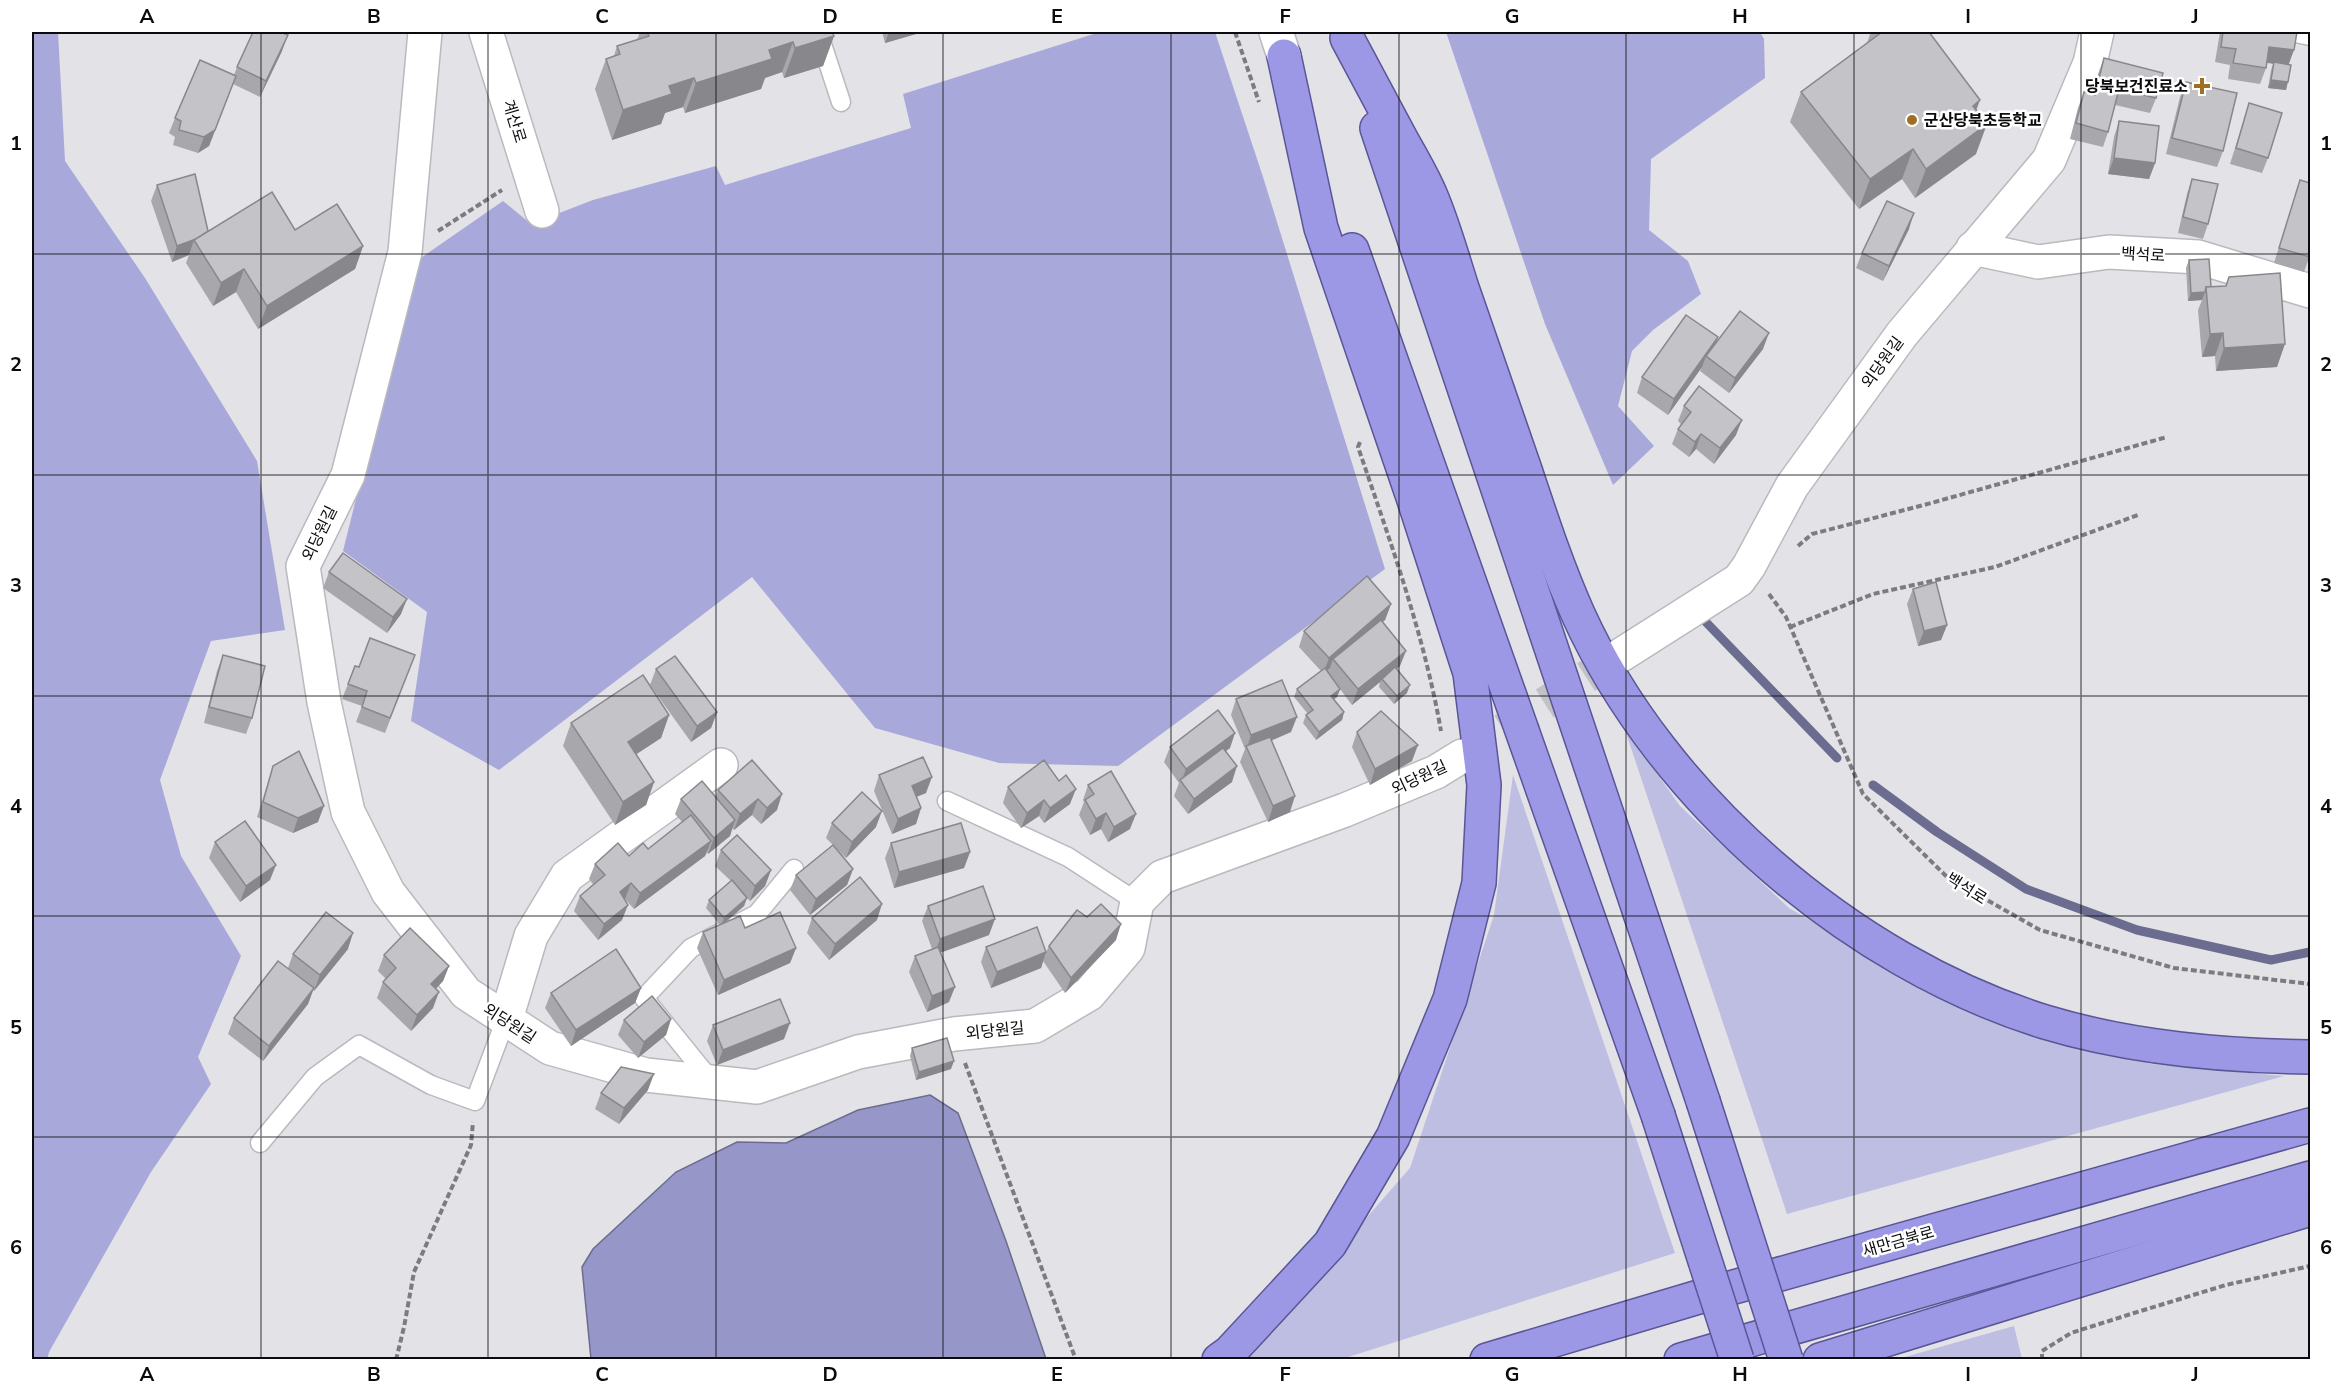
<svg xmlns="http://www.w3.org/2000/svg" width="2342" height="1391" font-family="'Nunito Sans','Noto Sans KR',sans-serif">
<rect width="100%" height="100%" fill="#e2e2e7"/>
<!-- green -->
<g fill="#bebee2">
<path d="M1624 727 1680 806 1789 908 1960 1008 2151 1064 2284 1076 1787 1214Z"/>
<path d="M1513 775 1675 1253 1342 1359 1242 1360 1410 1168 1494 915Z"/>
<path d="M2014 1326 2022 1359H1898Z"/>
</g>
<!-- forest -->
<g fill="#a8a8db">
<path d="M32 32H58L65 161 145 278 257 461 285 630 211 641 160 780 181 856 241 956 198 1057 211 1084 151 1172 49 1352 47 1360 32 1359Z"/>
<path d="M1100 32H1215L1263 177 1385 569 1118 766 999 763 875 728 752 577 499 770 411 721 427 612 343 551 415 262 503 201 531 224 593 200 716 166 725 185 911 128 903 94Z"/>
<path d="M1446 32H1760L1764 39 1765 78 1651 159 1649 230 1688 261 1701 294 1653 330 1632 351 1618 406 1654 446 1613 485 1545 324Z"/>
</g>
<!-- water -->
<path fill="#9696c8" stroke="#6c6c90" stroke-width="1.5" d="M930 1095 958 1113 1006 1241 1046 1359H591L582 1267 593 1249 676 1172 737 1142 786 1143 858 1110Z"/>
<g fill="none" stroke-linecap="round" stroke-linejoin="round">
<!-- stream -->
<g stroke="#6c6c90" stroke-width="9">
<path d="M1702 618 1837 758"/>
<path d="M1873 785 1937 832 2026 889 2137 930 2271 960 2310 952"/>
</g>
<!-- minor-tunnel -->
<path stroke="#c2c2c6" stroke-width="33" stroke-dasharray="33 16" stroke-linecap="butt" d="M1462 756 1621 655"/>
<!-- service casing -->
<g stroke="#b9b9be" stroke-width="21">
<g id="service">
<path d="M818 32 841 102"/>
<path d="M2291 32 2310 36"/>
<path d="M947 801 1068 857 1137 902"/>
<path d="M712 1082 644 998 691 948 757 914 794 869"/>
<path d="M260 1143 315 1077 359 1045 431 1085 475 1101 506 1019"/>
</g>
</g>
<!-- minor casing -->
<g stroke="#b9b9be" stroke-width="36">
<g id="minor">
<path d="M425 32 405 252 348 475 303 566 324 702 348 812 388 892 466 993 550 1048 646 1075 757 1087 858 1052 954 1034 1035 1026 1089 994 1128 948 1137 902 1162 877 1345 810 1436 772 1462 756"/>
<path d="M486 32 542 211"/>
<path d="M1973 248 2038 262 2109 252 2198 257 2310 291"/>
<path d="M1621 655 1739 580 1749 566 1792 486 1902 334 2049 160 2090 63 2097 32"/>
<path d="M506 1019 531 936 567 876 721 765"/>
</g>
</g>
<!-- tertiary casing -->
<g stroke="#b9b9be" stroke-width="36">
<path id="tertiary" d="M1276 32 1284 56"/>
</g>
<!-- trunk casing -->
<g stroke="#5a5696" stroke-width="36">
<g id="trunk">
<path d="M1347 38C1365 72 1383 106 1401 139 1411 157 1422 175 1430 194 1443 224 1452 257 1462 288 1483 349 1504 409 1525 470 1541 518 1557 567 1578 614 1662 799 1851 962 2045 1022 2131 1048 2221 1056 2310 1057"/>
<path d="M1377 128 1703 1101"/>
<path d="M1352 250 1658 1115"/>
<path d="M1219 1360 1230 1352 1330 1244 1393 1137 1450 999 1479 883 1484 785 1470 673 1414 500 1321 228 1284 56"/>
<path d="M1487 1360 1702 1296 2310 1125"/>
<path d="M1681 1360 2310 1178"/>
<path d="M1820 1360 2310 1209"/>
</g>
</g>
<!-- path -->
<g stroke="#7c7c80" stroke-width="4" stroke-dasharray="6 3" stroke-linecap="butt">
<path d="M1235 32 1259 102"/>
<path d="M438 231 502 190"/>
<path d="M1360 442 1358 447C1390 541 1424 634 1441 731"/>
<path d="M1798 546 1812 534 1924 505 2167 437"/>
<path d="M1769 594 1786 617 1863 794 1948 878 2040 930 2174 968 2310 984"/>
<path d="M1790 627 1873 594 1995 567 2138 515"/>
<path d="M965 1063 1076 1360"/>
<path d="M396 1360 404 1327 414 1272 471 1145 473 1122"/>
<path d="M2042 1360V1351L2071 1333 2134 1313 2226 1285 2310 1266"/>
</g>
<!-- service -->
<use href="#service" stroke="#fff" stroke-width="18"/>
<!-- minor -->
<use href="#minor" stroke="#fff" stroke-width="33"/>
<!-- tertiary -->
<use href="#tertiary" stroke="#fff" stroke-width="33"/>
<!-- trunk -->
<use href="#trunk" stroke="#9c98e6" stroke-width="33"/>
<!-- trunk-bridge casing -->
<g stroke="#5a5696" stroke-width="36" stroke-linecap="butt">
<g id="trunk-bridge">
<path d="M1703 1101 1786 1360"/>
<path d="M1658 1115 1737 1360"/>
</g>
</g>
<!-- trunk-bridge -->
<use href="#trunk-bridge" stroke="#9c98e6" stroke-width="33"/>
</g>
<!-- wall -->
<g fill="#a8a8ac">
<path d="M640 32H832L834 36 823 66 784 78 782 72 765 78 761 89 685 113 683 107 665 113 661 124 612 140 595 89 606 59 614 56 617 46 637 40Z"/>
<path d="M882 32H923L885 43Z"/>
<path d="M1868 32H1929L1976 110V154L1915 198 1902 179 1859 209 1790 122 1801 92 1867 43 1870 34Z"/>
<path d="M2220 32H2297L2289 64 2286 90 2268 88 2271 70 2273 64 2267 63 2266 68 2260 84 2228 79 2230 65 2215 62Z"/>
<path d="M282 51 260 97 233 84 209 146 198 153 173 145 175 137 169 133 175 118 234 75 237 67Z"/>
<path d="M2104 58 2156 98 2150 113 2115 105 2108 132 2103 147 2070 139 2078 108 2084 92 2093 95 2098 74Z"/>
<path d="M2186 82 2223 151 2217 167 2166 154 2180 97Z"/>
<path d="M2249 103 2268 158 2262 173 2230 164Z"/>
<path d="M2119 121 2155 163 2149 179 2108 174 2114 137Z"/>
<path d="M2192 179 2208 224 2203 239 2178 233 2187 194Z"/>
<path d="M2300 180 2310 255 2304 272 2274 263Z"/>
<path d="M157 185 208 231 295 230 363 246 355 269 258 329 236 292 213 306 186 263 189 255 172 262 151 201Z"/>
<path d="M1909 229 1883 281 1856 268 1862 253Z"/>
<path d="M2189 260 2211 287 2277 367 2216 371 2215 356 2202 357 2198 310 2202 300 2188 301 2186 268Z"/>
<path d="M2310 312V340L2309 316Z"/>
<path d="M1715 343 1763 349 1729 393 1700 371 1702 367 1668 415 1637 393 1642 377Z"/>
<path d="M1684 406 1736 435 1714 464 1696 449 1689 457 1672 444 1678 429 1681 424 1678 421Z"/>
<path d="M329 572 401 614 387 633 323 588Z"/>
<path d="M1913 589 1947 625 1941 640 1918 646 1907 604Z"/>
<path d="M1391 604 1385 620 1382 622 1400 666 1397 669 1407 693 1394 704 1379 687 1380 682 1352 705 1340 689 1337 697 1334 699 1344 712 1342 720 1316 740 1303 723 1306 715 1308 714 1294 697 1297 689 1321 671 1299 647 1304 631Z"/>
<path d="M223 655 252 718 246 734 204 723 217 671Z"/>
<path d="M415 655 385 733 356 722 362 706 342 699 355 666 359 667Z"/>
<path d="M656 669 717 712 711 728 691 742 650 685Z"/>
<path d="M1236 699 1291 732 1271 741 1290 812 1268 822 1240 762 1245 749 1231 715Z"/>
<path d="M669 715 661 738 636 754 654 782 646 805 615 825 563 746 571 723Z"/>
<path d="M1357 732 1412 761 1370 785 1352 747Z"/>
<path d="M1170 747 1230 748 1226 751 1232 782 1188 814 1174 796 1179 783 1164 762Z"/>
<path d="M752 760 777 810 761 824 752 815 734 830 732 828 730 836 708 854 707 852 705 856 634 909 625 899 622 920 598 940 574 911 580 896 593 884 589 879 595 864 629 856 648 849 682 822 675 814 681 799 716 797 718 790Z"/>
<path d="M273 766 318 822 293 833 257 817 268 782Z"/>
<path d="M879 775 926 793 916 797 921 808 916 824 892 834 874 791Z"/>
<path d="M1088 785 1130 829 1108 842 1101 829 1090 835 1079 815 1084 802 1083 800Z"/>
<path d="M1008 787 1070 804 1044 823 1039 816 1021 828 1003 803Z"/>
<path d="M832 823 876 827 846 858 835 847 853 869 847 885 810 915 790 890 796 875 833 845 826 838Z"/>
<path d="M215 842 270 880 240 902 209 858Z"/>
<path d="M891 843 970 852 964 868 894 888 885 858Z"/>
<path d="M721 850 771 870 765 886 750 901 747 898 744 906 725 923 745 928 796 948 790 963 718 995 697 948 703 932 720 925 706 908 709 900 731 881 715 866Z"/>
<path d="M928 906 989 935 940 953 949 1002 927 1012 909 972 915 956 932 949 922 921Z"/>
<path d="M812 918 877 920 829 960 807 933Z"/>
<path d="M1116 940 1065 993 1043 961 1041 968 991 988 981 962 986 947 1046 952 1049 946Z"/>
<path d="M348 949 314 991 313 990 308 1004 263 1061 228 1034 234 1018 288 968 293 954Z"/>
<path d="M384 955 449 966 443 981 436 989 433 1008 411 1031 377 998 383 982 386 979 378 971Z"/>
<path d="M641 988 635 1003 571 1046 545 1008 551 993Z"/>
<path d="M671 1019 666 1035 638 1058 618 1035 624 1020Z"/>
<path d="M713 1025 784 1039 717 1065 707 1041Z"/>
<path d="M912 1048 951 1069 916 1080 910 1056Z"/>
<path d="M648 1090 619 1124 595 1109 601 1093Z"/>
</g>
<!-- shaded-wall -->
<g fill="#88888c">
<path d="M889 32H923L885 43Z"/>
<path d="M288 35 282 51 260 97 266 81Z"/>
<path d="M834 36 823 66 784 78 795 48Z"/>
<path d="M793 42 782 72 765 78 761 89 685 113 696 83 769 50Z"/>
<path d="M2269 47 2294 50 2288 66 2264 62Z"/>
<path d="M694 78 683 107 665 113 661 124 612 140 623 110 669 86Z"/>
<path d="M2271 80 2288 82 2286 90 2268 88Z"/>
<path d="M230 92 209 146 198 153 204 137Z"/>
<path d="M1980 100 1969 130 1973 106Z"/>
<path d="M1987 124 1976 154 1915 198 1926 169Z"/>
<path d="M1913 149 1902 179 1859 209 1870 179Z"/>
<path d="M2114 158 2155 163 2149 179 2108 174Z"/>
<path d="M1914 213 1909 229 1883 281 1889 266Z"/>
<path d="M209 234 194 240 189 255 172 262 177 246Z"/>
<path d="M363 246 355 269 258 329 267 306Z"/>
<path d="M244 269 236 292 213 306 221 283Z"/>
<path d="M2205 292 2202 300 2188 301 2191 293Z"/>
<path d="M1769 333 1763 349 1729 393 1735 378Z"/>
<path d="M2223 333 2215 356 2202 357 2210 334Z"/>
<path d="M1718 337 1712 353 1706 356 1702 367 1668 415 1674 399Z"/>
<path d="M2285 344 2277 367 2216 371 2224 348Z"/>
<path d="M1742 420 1736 435 1714 464 1720 448Z"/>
<path d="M1701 434 1696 449 1689 457 1695 442Z"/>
<path d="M407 599 401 614 387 633 393 617Z"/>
<path d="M1391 604 1385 620 1336 662 1333 659 1330 668 1323 674 1329 658Z"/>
<path d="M1947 625 1941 640 1918 646 1924 631Z"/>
<path d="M1406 651 1400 666 1383 681 1382 679 1380 682 1352 705 1358 689Z"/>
<path d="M1410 685 1407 693 1394 704 1397 696Z"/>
<path d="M1340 689 1337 697 1328 704 1331 696Z"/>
<path d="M717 712 711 728 691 742 697 726Z"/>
<path d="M1344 712 1342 720 1316 740 1319 732Z"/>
<path d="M669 715 661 738 620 765 628 742Z"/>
<path d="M1297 717 1291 732 1248 750 1247 748 1251 735Z"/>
<path d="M1235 733 1230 748 1182 783 1181 782 1186 769Z"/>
<path d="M1418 745 1412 761 1370 785 1375 769Z"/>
<path d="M1237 766 1232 782 1188 814 1194 799Z"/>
<path d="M932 777 926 793 906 801 912 786Z"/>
<path d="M654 782 646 805 615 825 623 802Z"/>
<path d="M1076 789 1070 804 1044 823 1050 808Z"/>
<path d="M782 794 777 810 761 824 767 808Z"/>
<path d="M1295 796 1290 812 1268 822 1273 806Z"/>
<path d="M758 799 752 815 734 830 740 814Z"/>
<path d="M1044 800 1039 816 1021 828 1027 813Z"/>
<path d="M324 806 318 822 293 833 298 818Z"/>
<path d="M921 808 916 824 892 834 898 819Z"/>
<path d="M882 811 876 827 846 858 852 842Z"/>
<path d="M1106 813 1101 829 1090 835 1096 819Z"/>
<path d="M1136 814 1130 829 1108 842 1114 827Z"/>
<path d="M735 820 730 836 708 854 714 838Z"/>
<path d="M711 841 705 856 634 909 640 893Z"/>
<path d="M970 852 964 868 894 888 899 872Z"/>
<path d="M276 865 270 880 240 902 246 886Z"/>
<path d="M853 869 847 885 810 915 816 899Z"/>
<path d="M771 870 765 886 750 901 755 886Z"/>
<path d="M631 883 625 899 615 908 620 892Z"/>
<path d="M747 898 744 906 721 926 724 918Z"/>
<path d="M882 904 877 920 829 960 835 944Z"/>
<path d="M628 905 622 920 598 940 604 924Z"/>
<path d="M995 919 989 935 934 955 940 939Z"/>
<path d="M1121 924 1116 940 1065 993 1071 978Z"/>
<path d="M353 933 348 949 314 991 320 975Z"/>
<path d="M796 948 790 963 718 995 724 980Z"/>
<path d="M1046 952 1041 968 991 988 997 972Z"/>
<path d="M449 966 443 981 425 1000 431 984Z"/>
<path d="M955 987 949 1002 927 1012 932 996Z"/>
<path d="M314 988 308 1004 263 1061 269 1046Z"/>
<path d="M641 988 635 1003 571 1046 576 1030Z"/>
<path d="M439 992 433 1008 411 1031 417 1015Z"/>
<path d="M671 1019 666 1035 638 1058 644 1042Z"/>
<path d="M790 1023 784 1039 717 1065 723 1050Z"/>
<path d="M954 1061 951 1069 916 1080 919 1072Z"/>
<path d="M654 1074 648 1090 619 1124 624 1108Z"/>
</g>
<!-- building -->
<g fill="#c3c3c8" stroke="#88888c" stroke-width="1.5">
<path d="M253 32H280L288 35 266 81 237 67Z"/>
<path d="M647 32H832L834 36 795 48 793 42 769 50 772 59 696 83 694 78 669 86 672 94 623 110 606 59 620 54 617 46 649 36Z"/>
<path d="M1881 32H1929L1980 100 1973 106 1987 124 1926 169 1913 149 1870 179 1801 92 1882 32Z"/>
<path d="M2223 32H2297L2294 50 2269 47 2266 68 2233 63 2236 49 2221 47Z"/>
<path d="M2104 58 2163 73 2156 98 2119 89 2108 132 2076 123 2084 92 2095 95Z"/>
<path d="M200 60 236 76 215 130 204 137 179 130 181 121 175 118Z"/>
<path d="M2274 62 2291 65 2288 82 2271 80Z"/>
<path d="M2186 82 2237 93 2223 151 2172 138Z"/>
<path d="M2249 103 2282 113 2268 158 2236 148Z"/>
<path d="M2119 121 2159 126 2155 163 2114 158Z"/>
<path d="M195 174 208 231 196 239 177 246 157 185Z"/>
<path d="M2192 179 2218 184 2208 224 2183 217Z"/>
<path d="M2300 180 2310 183V257L2279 248Z"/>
<path d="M272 192 295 230 337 204 363 246 267 306 244 269 221 283 194 240Z"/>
<path d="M1887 201 1914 213 1889 266 1862 253Z"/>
<path d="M2209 259 2211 287H2206L2205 292 2191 293 2189 260Z"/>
<path d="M2280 273 2285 344 2224 348 2223 333 2210 334 2206 287 2226 286 2229 277Z"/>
<path d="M1740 311 1769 333 1735 378 1706 356Z"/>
<path d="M1686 315 1718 337 1674 399 1642 377Z"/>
<path d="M1699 386 1742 420 1720 448 1701 434 1695 442 1678 429 1691 412 1684 406Z"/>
<path d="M343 553 407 599 393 617 329 572Z"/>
<path d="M1367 576 1391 604 1329 658 1304 631Z"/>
<path d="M1936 582 1947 625 1924 631 1913 589Z"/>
<path d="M1381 620 1406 651 1358 689 1333 659Z"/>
<path d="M370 638 415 655 390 718 362 707 367 691 348 684 355 666 359 667Z"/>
<path d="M223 655 265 666 252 718 209 707Z"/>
<path d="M675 656 717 712 697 726 656 669Z"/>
<path d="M1395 667 1410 685 1397 696 1382 679Z"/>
<path d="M1325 668 1340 689 1331 696 1344 712 1319 732 1306 715 1313 710 1297 689Z"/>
<path d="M643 675 669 715 628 742 654 782 623 802 571 723Z"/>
<path d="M1282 680 1297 717 1251 735 1236 699Z"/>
<path d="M1218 710 1235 733 1186 769 1170 747Z"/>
<path d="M1381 711 1418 745 1375 769 1357 732Z"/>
<path d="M1270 737 1295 796 1273 806 1246 746Z"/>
<path d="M1223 748 1237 766 1194 799 1180 780Z"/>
<path d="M299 751 324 806 298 818 263 802 273 766Z"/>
<path d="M923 757 932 777 912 786 921 808 898 819 879 775Z"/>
<path d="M752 760 782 794 767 808 758 799 740 814 718 790Z"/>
<path d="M1044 760 1059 781 1066 775 1076 789 1050 808 1044 800 1027 813 1008 787Z"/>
<path d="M1111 771 1136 814 1114 827 1106 813 1096 819 1085 800 1094 794 1088 785Z"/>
<path d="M702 781 735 820 714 838 681 799Z"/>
<path d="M862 792 882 811 852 842 832 823Z"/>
<path d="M691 815 711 841 640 893 631 883 620 892 628 905 604 924 580 896 605 875 595 864 618 843 629 856 643 843 648 849Z"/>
<path d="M245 821 276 865 246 886 215 842Z"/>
<path d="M961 823 970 852 899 872 891 843Z"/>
<path d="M737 835 771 870 755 886 721 850Z"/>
<path d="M833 845 853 869 816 899 796 875Z"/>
<path d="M860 877 882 904 835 944 812 918Z"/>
<path d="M732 880 747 898 724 918 709 900Z"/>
<path d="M983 886 995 919 940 939 928 906Z"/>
<path d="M1101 904 1121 924 1071 978 1049 946 1077 910 1087 917Z"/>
<path d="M326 912 353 933 320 975 293 954Z"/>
<path d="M780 912 796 948 724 980 703 932 740 916 745 928Z"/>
<path d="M1037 927 1046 952 997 972 986 947Z"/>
<path d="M410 928 449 966 431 984 439 992 417 1015 383 982 396 968 384 955Z"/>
<path d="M938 947 955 987 932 996 915 956Z"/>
<path d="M616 949 641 988 576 1030 551 993Z"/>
<path d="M278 961 314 988 269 1046 234 1018Z"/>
<path d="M652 996 671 1019 644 1042 624 1020Z"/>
<path d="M780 999 790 1023 723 1050 713 1025Z"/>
<path d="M947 1038 954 1061 919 1072 912 1048Z"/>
<path d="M621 1067 654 1074 624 1108 601 1093Z"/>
</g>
<!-- grid -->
<path fill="none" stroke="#0b0b0d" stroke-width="1.5" stroke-opacity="0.55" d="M261 32V1360M488 32V1360M716 32V1360M943 32V1360M1171 32V1360M1399 32V1360M1626 32V1360M1854 32V1360M2081 32V1360M32 254H2310M32 475H2310M32 696H2310M32 916H2310M32 1137H2310"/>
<!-- markers -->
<g fill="#9f6f23" stroke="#fff" stroke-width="2">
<path d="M2199 77h6v6h6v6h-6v6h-6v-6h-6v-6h6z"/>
<circle cx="1912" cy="120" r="6"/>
</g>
<g text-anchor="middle" stroke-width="5" stroke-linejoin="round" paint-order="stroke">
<!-- poi labels -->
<g font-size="16" font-weight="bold" fill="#0b0b0d" stroke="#fff" text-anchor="end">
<text x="2188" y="92">당북보건진료소</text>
<text x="1924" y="126" text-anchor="start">군산당북초등학교</text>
</g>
<!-- street labels -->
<g font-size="16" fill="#0b0b0d" stroke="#fff">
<text transform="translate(515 121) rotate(73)" y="6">계산로</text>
<text transform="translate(2143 254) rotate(3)" y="6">백석로</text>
<text transform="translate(1882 362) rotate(-54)" y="6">외당원길</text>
<text transform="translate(319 533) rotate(-64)" y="6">외당원길</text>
<text transform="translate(1419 777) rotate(-25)" y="6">외당원길</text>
<text transform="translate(1967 888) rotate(32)" y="6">백석로</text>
<text transform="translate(510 1023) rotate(33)" y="6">외당원길</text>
<text transform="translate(995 1030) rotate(-6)" y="6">외당원길</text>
<text transform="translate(1898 1241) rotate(-16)" y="6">새만금북로</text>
</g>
</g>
<!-- border -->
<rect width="2342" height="1391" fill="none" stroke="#ffffff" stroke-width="66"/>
<rect x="33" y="33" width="2276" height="1325" fill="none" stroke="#0b0b0d" stroke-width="2"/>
<g font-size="20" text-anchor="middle" font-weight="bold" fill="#0b0b0d">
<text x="147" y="23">A</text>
<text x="374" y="23">B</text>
<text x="602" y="23">C</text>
<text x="830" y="23">D</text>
<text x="1057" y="23">E</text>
<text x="1285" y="23">F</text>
<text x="1512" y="23">G</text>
<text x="1740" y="23">H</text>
<text x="1968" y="23">I</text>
<text x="2195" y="23">J</text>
<text x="16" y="150">1</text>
<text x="2326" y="150">1</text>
<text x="16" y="371">2</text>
<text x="2326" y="371">2</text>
<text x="16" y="592">3</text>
<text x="2326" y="592">3</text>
<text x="16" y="813">4</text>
<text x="2326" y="813">4</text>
<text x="16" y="1034">5</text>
<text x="2326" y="1034">5</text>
<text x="16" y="1254">6</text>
<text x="2326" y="1254">6</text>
<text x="147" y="1381">A</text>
<text x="374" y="1381">B</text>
<text x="602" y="1381">C</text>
<text x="830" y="1381">D</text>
<text x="1057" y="1381">E</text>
<text x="1285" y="1381">F</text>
<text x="1512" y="1381">G</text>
<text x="1740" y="1381">H</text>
<text x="1968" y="1381">I</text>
<text x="2195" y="1381">J</text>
</g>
</svg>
